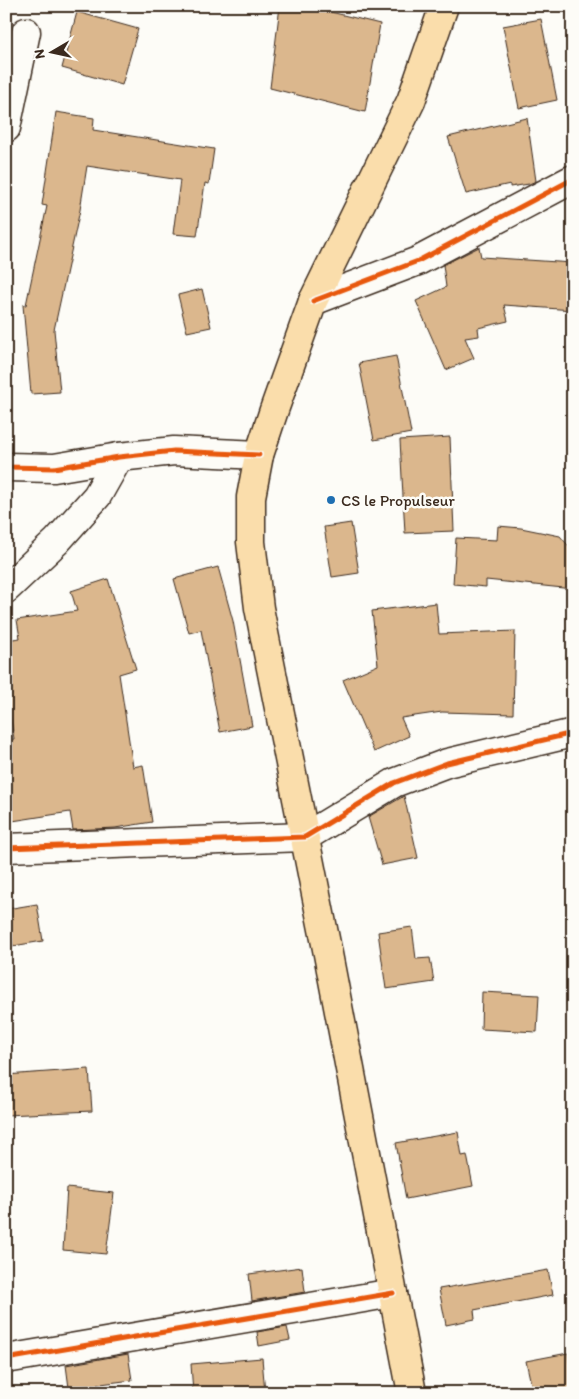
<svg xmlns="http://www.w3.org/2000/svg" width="579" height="1399" font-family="Itim,sans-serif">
<rect width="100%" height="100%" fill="#fdfcf7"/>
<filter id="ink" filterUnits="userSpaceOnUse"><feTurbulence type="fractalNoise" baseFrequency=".02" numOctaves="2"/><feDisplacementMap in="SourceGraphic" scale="10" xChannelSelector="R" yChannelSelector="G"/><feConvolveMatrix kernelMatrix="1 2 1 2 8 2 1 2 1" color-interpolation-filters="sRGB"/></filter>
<g filter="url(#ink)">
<!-- building -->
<g fill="#dbb78d" stroke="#3b2a1e">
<path d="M280 6H306L380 24 365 112 270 88Z"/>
<path d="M77 12 138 29 122 85 62 68Z"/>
<path d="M541 19 557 100 519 108 503 26Z"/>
<path d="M56 112 94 118 93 130 214 149 209 184 205 183 197 236 173 234 180 180 87 166 80 210 54 330 60 392 31 394 23 305H26L47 206 42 205Z"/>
<path d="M527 118 536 181 529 184 510 187V184L466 194 448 137Z"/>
<path d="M479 247 481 257 573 263V310L504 305 508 321 478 328 479 336 465 338 474 358 446 370 416 301 446 287 443 265Z"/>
<path d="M202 289 211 327 187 332 178 295Z"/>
<path d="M396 356 411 433 374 440 359 363Z"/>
<path d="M450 437 454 531 405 533 400 440Z"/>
<path d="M351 523 359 573 332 577 324 527Z"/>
<path d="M498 526 521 528 560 536 573 551V589L486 580V587L453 584 456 538 497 540Z"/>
<path d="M218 567 233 621 252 726 220 732 201 630 189 633 174 579Z"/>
<path d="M108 579 136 669 119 674 133 767 143 765 152 822 115 828 73 830 70 812 6 822V740L14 739 6 688V640L20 638 17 620 77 611 71 591Z"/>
<path d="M436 603 439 634 515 631 513 714 442 712 401 718 409 736 374 752 343 680 378 665 372 611Z"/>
<path d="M404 796 418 858 382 865 368 817Z"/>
<path d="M37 904 43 941 13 946 7 909Z"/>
<path d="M412 927 416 959 430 958 434 982 386 989 378 932Z"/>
<path d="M482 992 539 995 537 1032 481 1029Z"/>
<path d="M89 1069 92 1111 6 1115V1075Z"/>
<path d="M458 1132 462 1156 467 1155 473 1186 406 1199 396 1143Z"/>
<path d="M67 1188 114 1193 106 1254 63 1250Z"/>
<path d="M302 1267 305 1292 252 1301 249 1274Z"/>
<path d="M548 1270 553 1295 474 1310 475 1319 446 1325 439 1289Z"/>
<path d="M287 1327 290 1340 259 1346 257 1332Z"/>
<path d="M568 1353 573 1389 555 1393H533L526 1361Z"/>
<path d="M128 1354 132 1380 69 1388 66 1365Z"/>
<path d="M262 1358 265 1393H193L191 1364Z"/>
</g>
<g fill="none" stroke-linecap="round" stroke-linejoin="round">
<!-- minor casing -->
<g stroke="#3b2a1e" stroke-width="31">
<g id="minor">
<path d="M6 128 26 32"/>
<path d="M313 301 418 261 573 179"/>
<path d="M6 467 54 468 119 457 174 451 259 455"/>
<path d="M6 589 57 541 97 496 119 457"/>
<path d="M6 848 305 837 394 783 447 763 573 733"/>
<path d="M6 1359 393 1293"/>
</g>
</g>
<!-- major casing -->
<g stroke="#3b2a1e" stroke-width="31">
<path id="major" d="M412 1393 328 954 259 608 251 542V497L259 455 274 410 313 301 411 101 444 6"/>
</g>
<!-- minor -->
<use href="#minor" stroke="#fdfcf7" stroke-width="28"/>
<!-- major -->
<use href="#major" stroke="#faddab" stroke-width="28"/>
<!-- cycleway casing -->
<g stroke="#fdfcf7" stroke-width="8">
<g id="cycleway">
<path d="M313 301 418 261 573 179"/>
<path d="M6 467 54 468 119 457 174 451 259 455"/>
<path d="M6 848 305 837 394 783 447 763 573 733"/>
<path d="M6 1359 393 1293"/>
</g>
</g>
<!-- cycleway -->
<use href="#cycleway" stroke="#e8590c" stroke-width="5"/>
</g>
</g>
<!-- markers -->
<circle fill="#1f6fb2" stroke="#fdfcf7" stroke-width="2" cx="331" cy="500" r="5"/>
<g text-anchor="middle" stroke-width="5" stroke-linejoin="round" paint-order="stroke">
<!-- poi labels -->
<g font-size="16" fill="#3b2a1e" stroke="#fdfcf7" text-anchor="start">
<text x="341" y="506">CS le Propulseur</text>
</g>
</g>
<!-- margin -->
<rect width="579" height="1399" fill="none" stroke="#fdfcf7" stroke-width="25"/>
<rect x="12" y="12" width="554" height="1374" fill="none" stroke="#3b2a1e" stroke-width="2" filter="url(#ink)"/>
<!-- north arrow -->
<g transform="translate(52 52) rotate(261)" stroke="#fdfcf7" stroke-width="4" paint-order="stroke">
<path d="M0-4L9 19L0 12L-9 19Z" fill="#3b2a1e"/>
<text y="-8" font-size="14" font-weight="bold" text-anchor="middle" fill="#3b2a1e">N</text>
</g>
</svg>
